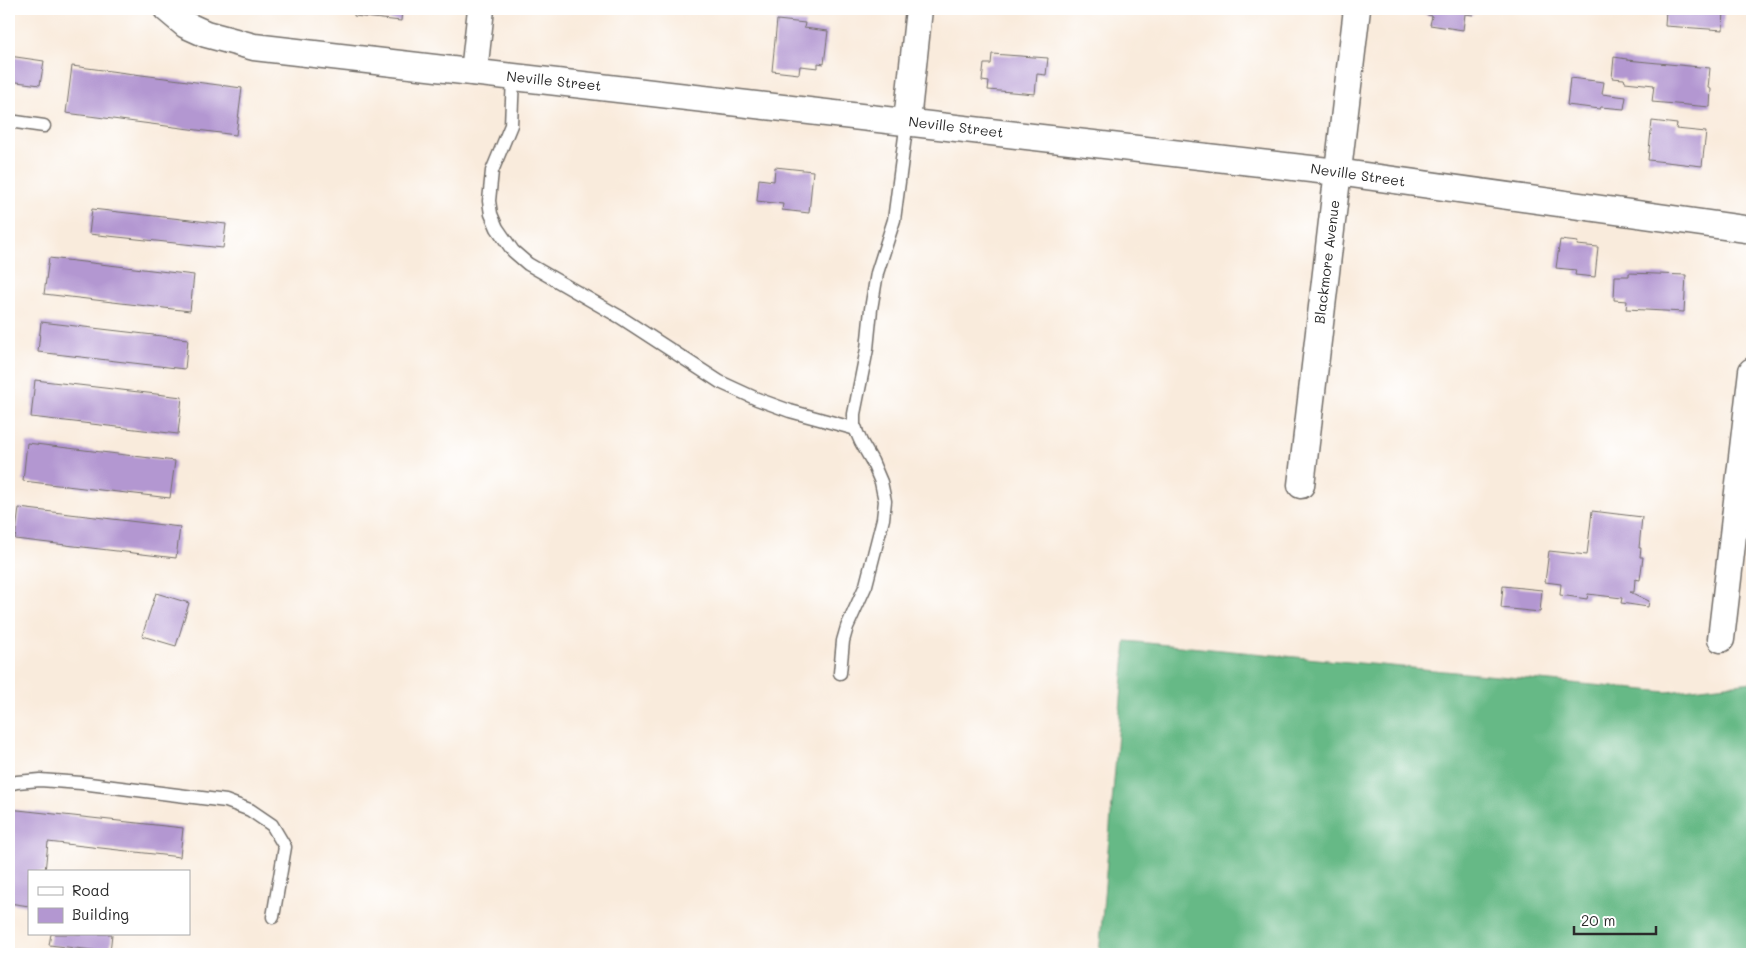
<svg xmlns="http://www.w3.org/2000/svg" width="1761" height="963" font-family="Mali,sans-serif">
<rect width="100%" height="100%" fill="#fff"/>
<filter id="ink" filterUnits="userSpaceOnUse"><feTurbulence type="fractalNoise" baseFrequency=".02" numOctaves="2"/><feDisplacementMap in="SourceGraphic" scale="10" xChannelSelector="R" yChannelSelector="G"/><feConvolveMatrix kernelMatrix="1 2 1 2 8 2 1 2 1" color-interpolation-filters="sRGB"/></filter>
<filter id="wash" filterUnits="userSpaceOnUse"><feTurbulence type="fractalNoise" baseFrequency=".0096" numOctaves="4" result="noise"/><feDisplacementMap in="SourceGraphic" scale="20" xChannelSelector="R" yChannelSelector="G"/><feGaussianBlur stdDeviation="1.12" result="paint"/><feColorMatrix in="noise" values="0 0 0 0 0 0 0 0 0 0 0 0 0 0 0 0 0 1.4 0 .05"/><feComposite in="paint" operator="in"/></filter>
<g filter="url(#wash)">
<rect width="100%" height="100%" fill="#f9ebdc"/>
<!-- forest -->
<path fill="#66b986" stroke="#487258" d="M1126 641 1667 692 1752 682V954H1099Z"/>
<g id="blocks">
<!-- building -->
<g fill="#b397d1">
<path d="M354 9H402L401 21 354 16Z"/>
<path d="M1425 9H1473V15L1465 14 1463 30 1430 25 1432 16 1424 14Z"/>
<path d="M1666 9H1724L1723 30 1665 26Z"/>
<path d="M777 20 805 23 804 28 828 31 824 64 818 63V68L800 66 799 74 772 71Z"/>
<path d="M992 54 1048 58 1046 75 1037 74 1035 94 988 90 989 82 982 81 984 64H991Z"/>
<path d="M9 56 44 61 40 85 9 81Z"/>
<path d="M1614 57 1627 59V60L1710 68 1708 88 1711 89 1710 107 1652 102 1654 85 1625 82 1624 79 1612 78Z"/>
<path d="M72 66 242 88 236 135 66 113Z"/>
<path d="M1570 78 1604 82 1602 94 1626 97 1624 109 1601 107 1600 109 1567 105Z"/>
<path d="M1652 121 1677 124 1676 129 1706 132 1702 166 1648 160Z"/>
<path d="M775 167 813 171 809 213 782 210 783 204 757 201 759 179 774 181Z"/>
<path d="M92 209 226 224 223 248 89 234Z"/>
<path d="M1560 240 1578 242 1577 245 1598 247 1595 277 1575 275 1576 270 1556 268Z"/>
<path d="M49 258 194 275 190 311 44 294Z"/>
<path d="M1629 273 1686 275 1684 312 1626 309 1627 301 1614 300 1615 276H1629Z"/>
<path d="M9 301 13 302 10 330H9Z"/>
<path d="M41 322 188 339 185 369 38 352Z"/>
<path d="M35 380 182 397 178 434 31 417Z"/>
<path d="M27 443 175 461 170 498 23 481Z"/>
<path d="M19 508 180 527 176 558 15 539Z"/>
<path d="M1592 511 1642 517 1639 548H1641L1640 557H1643L1640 580 1635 579 1634 592H1630L1649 601 1648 607 1621 603 1622 598 1588 594 1587 599 1560 595 1561 584 1545 582 1549 551 1587 555Z"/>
<path d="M1503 586 1542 590 1540 612 1501 608Z"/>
<path d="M156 593 189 603 176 646 142 636Z"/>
<path d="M9 809 183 828 180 857 48 842 45 872H29V906L9 903Z"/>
<path d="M51 934H112L110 952 49 945Z"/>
</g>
</g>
</g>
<g filter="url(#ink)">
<use href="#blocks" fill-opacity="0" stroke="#736e69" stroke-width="1"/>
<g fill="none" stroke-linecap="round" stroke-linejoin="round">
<!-- lane casing -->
<g stroke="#736e69" stroke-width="15">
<g id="lane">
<path d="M513 77 511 125 492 171 489 201 491 214 497 228 513 251 528 264 620 317 720 382 757 399 790 411 856 429"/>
<path d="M9 121 44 126"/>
<path d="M840 673 843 641 847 627 866 585 883 519 885 501 881 482 872 461 861 442 854 426V414L867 349 871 309 877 273 894 220 907 121"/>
<path d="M9 784 17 782 40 780 81 783 226 801 250 810 272 825 285 847 273 917"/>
</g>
</g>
<!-- street casing -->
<g stroke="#736e69" stroke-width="29">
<g id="street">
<path d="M167 9 186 25 206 34 254 47 1337 172 1752 230"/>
<path d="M474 72 481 9"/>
<path d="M907 121 919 9"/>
<path d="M1301 485 1357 9"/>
<path d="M1721 639 1752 371"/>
</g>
</g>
<!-- lane -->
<use href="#lane" stroke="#fff" stroke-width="12"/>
<!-- street -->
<use href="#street" stroke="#fff" stroke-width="26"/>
</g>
</g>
<g text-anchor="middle" stroke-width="5" stroke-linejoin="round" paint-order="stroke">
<!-- street labels -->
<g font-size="14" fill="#2b2b2b" stroke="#fff">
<text transform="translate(554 81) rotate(6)" y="5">Neville Street</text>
<text transform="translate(956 127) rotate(7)" y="5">Neville Street</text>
<text transform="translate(1358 175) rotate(8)" y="5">Neville Street</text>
<text transform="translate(1327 262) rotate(-83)" y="5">Blackmore Avenue</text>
</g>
</g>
<!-- margin -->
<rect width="1761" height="963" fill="none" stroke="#fff" stroke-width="30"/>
<!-- legend -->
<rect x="28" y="870" width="162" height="65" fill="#ffffff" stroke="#aaaaaa"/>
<rect x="38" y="887" width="25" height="8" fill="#ffffff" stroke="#aaaaaa"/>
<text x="72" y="896" font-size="15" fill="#2b2b2b">Road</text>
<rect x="38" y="908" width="25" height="15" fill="#b397d1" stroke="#aaaaaa"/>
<text x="72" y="920" font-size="15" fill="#2b2b2b">Building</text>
<!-- scale -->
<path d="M1574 926v8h82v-8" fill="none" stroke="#2b2b2b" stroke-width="2.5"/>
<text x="1581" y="926" font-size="15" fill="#2b2b2b" stroke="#ffffff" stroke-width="4" paint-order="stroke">20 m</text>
</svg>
